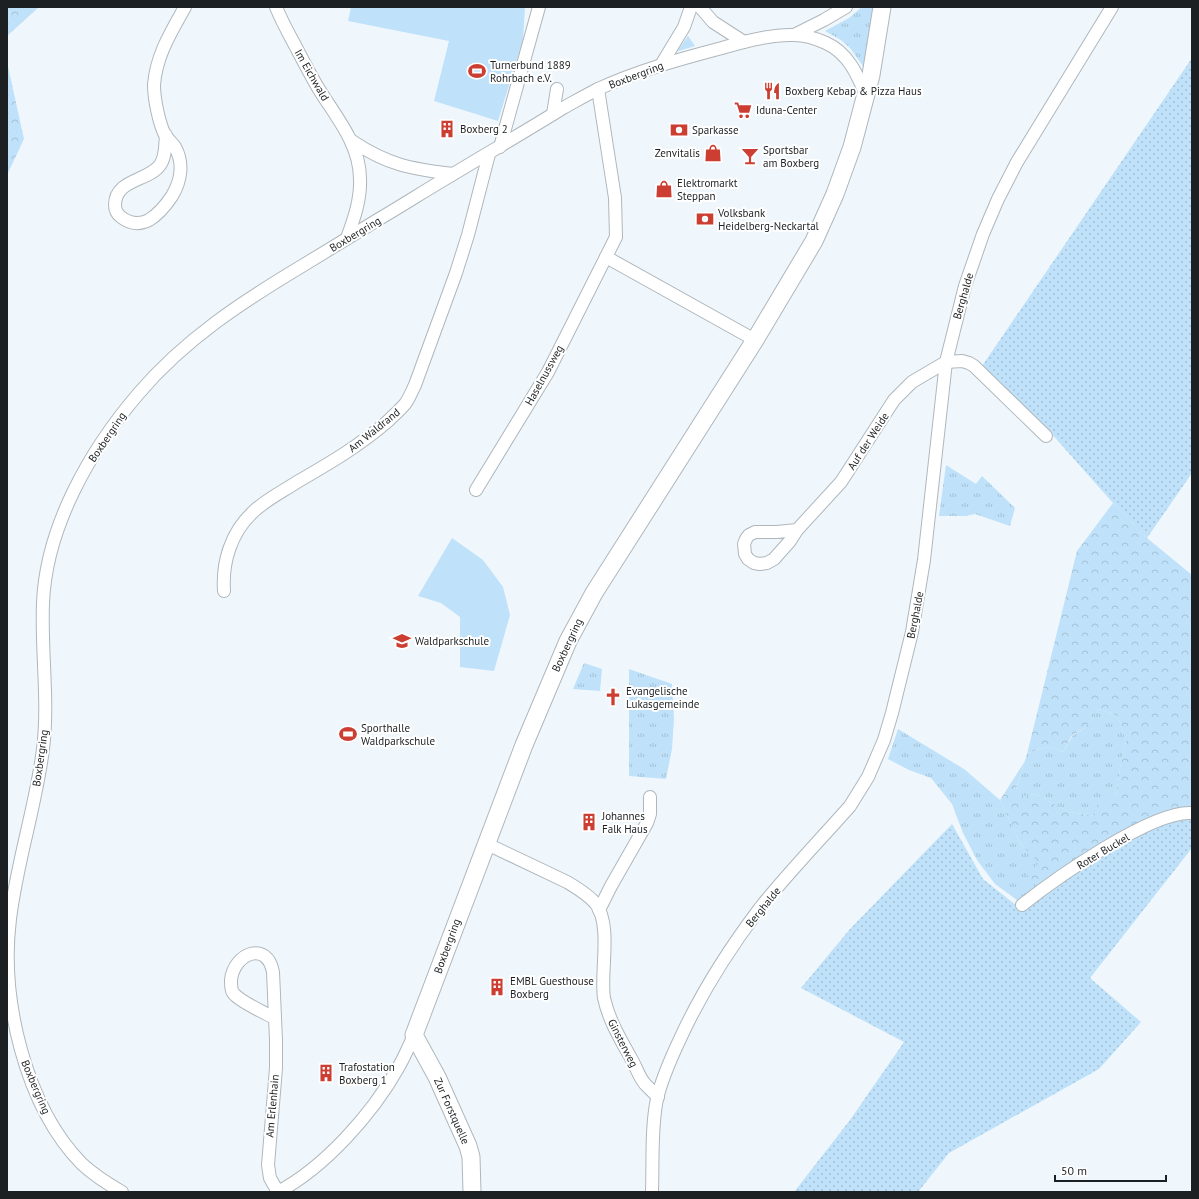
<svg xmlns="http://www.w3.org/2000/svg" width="1199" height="1199" font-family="'PT Sans',sans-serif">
<defs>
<pattern id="grass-tufts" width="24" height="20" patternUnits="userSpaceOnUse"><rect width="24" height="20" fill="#bfe1f9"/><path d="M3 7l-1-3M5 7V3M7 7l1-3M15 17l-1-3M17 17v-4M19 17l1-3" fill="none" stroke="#a4c1d5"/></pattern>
<pattern id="forest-crowns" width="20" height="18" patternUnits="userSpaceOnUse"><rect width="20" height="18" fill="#bfe1f9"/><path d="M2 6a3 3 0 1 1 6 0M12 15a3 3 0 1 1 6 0" fill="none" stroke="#a4c1d5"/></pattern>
<pattern id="garden-dots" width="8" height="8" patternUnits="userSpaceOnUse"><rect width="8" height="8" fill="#bfe1f9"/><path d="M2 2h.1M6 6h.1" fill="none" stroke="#a4c1d5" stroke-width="1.8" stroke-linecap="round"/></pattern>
</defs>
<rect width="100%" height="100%" fill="#eff7fd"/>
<!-- grass -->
<g fill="url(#grass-tufts)">
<path d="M862 7H874L865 65 863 66 850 48 841 40 825 31 849 18Z"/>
<path d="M688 36 695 46 679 51 678 50Z"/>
<path d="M946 465 976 484 982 476 1015 508 1010 526 975 514 966 516H939Z"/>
<path d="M584 663 602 669 600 691 573 689Z"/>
<path d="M629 669 672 684 674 719 672 749 666 779 629 776Z"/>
<path d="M1099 709 1118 716 1126 741 1120 768 1116 798 1096 816 1069 812 1035 794 1022 797 1016 790 1027 754C1043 746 1047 746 1063 752L1073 735 1085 728Z"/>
<path d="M898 729 964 769 1000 800 1020 843 1040 863 1039 887 1021 903 995 884 977 860 963 833 952 804 931 778 909 770 888 759Z"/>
</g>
<!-- forest -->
<g fill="url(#forest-crowns)">
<path d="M7 7H39L7 36Z"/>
<path d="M7 62 24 139 7 175Z"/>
<path d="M1113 503 1147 538 1192 575V816L1039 887 1027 875 1039 863 1020 843 1000 800 1025 761 1016 789 1022 797 1035 794 1069 812 1096 816 1098 798H1116L1120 768 1126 741 1118 716 1099 709 1085 728 1072 735 1063 752C1047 746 1043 746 1027 754L1077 551Z"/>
</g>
<!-- park -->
<g fill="#bfe1f9">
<path d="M351 7H525L523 40 498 121 434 101 449 41 348 21Z"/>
<path d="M452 538 483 560 503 587 510 615 494 671 460 667V617L441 603 418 596Z"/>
</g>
<!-- garden -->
<g fill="url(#garden-dots)">
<path d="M1192 58V473L1147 538 1113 503 1050 432 982 366Z"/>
<path d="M1192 816V848L1090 978 1141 1022 1099 1069 949 1153 918 1192H794L850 1120 904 1042 801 988 850 929 952 824 983 879 1021 909 1096 857 1169 819Z"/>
</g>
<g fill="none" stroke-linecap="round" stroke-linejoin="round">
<!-- street casing -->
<g stroke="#afb7bc" stroke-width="14">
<g id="street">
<path d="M276 7C282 22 290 36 298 51 305 64 312 78 320 91 337 118 360 145 360 179 361 199 354 219 347 238"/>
<path d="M700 7 713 22 744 42"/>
<path d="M794 35 824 20 846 7"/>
<path d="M661 65 684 27 691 7"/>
<path d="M553 114 557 89"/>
<path d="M166 135C165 144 166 157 160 165 149 181 115 179 115 205 115 210 117 214 121 217 130 224 139 225 149 220 159 214 166 205 172 196 181 181 184 163 175 147 172 143 168 139 165 135 159 123 154 99 154 85 156 56 171 32 185 7"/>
<path d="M352 141C388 165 411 169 453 174"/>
<path d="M500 147 539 7"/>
<path d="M606 257 755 340"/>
<path d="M476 490 548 372 616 237 615 198 598 89"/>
<path d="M797 530 777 532H755L749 535 746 539 744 544 745 554 748 559 754 563 760 564 767 563 774 559 790 541 797 530 841 482 894 400 912 382 946 362 962 361 969 363 974 366 1046 436"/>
<path d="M224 591C222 562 231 533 252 513 265 500 282 492 297 482 330 463 359 446 388 421 394 415 400 410 405 404 409 399 412 391 415 385L456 273 468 235 489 154"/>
<path d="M485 843 567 882C577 888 589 895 596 904 612 926 600 972 604 998 609 1021 621 1040 632 1060 636 1067 639 1077 645 1084 649 1088 654 1093 658 1097"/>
<path d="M1022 905C1055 879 1152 810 1192 813"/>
<path d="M599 910 611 886 647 823 650 814V797"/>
<path d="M274 1018C264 1012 242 1003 234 994 231 991 231 985 231 980 234 953 267 940 273 972L276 1040V1068L268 1165 270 1178 278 1192"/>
<path d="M122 1192C108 1184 94 1175 82 1164 25 1106 0 998 10 919 17 861 36 806 43 749 49 701 41 652 43 603 46 527 90 450 139 393 185 339 242 302 302 266 328 250 353 235 379 219 403 205 426 190 450 176 488 153 526 131 563 108 574 102 586 95 598 89 637 71 680 59 722 48 742 42 773 34 794 35 804 35 817 39 826 43 848 53 857 74 866 95"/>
<path d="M278 1192C325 1167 372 1114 398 1068 404 1058 409 1046 414 1035"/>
<path d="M652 1192C653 1162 651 1127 657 1099 662 1078 671 1058 680 1039 701 993 729 949 760 908 788 873 820 840 850 806L868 777 884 740 892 713 912 632 924 560 946 362 965 286 983 234 998 199 1017 162 1112 7"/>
</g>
</g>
<!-- secondary casing -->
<g stroke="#afb7bc" stroke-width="19">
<path id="secondary" d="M472 1192 471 1157 468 1146 437 1077 414 1035 524 745 568 641 594 593 755 340 814 241 835 194 852 147 871 75 882 7"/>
</g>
<!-- street -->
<use href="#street" stroke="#fff" stroke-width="12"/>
<!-- secondary -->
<use href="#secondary" stroke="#fff" stroke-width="17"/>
</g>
<!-- icons -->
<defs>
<g id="stadium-bare" transform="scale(1.38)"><path d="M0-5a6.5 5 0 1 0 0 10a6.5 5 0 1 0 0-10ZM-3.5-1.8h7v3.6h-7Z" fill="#cc3e32" stroke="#fff" stroke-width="2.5" paint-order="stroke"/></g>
<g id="restaurant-bare" transform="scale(1.38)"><path d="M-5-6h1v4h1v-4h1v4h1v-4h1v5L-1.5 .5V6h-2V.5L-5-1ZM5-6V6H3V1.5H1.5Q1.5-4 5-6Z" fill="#cc3e32" stroke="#fff" stroke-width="2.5" paint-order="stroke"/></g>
<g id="supermarket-bare" transform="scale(1.38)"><path d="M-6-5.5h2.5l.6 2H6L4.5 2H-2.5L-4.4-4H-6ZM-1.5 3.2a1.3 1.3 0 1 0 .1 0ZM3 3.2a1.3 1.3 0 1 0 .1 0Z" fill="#cc3e32" stroke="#fff" stroke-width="2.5" paint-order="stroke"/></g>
<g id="building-bare" transform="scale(1.38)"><path d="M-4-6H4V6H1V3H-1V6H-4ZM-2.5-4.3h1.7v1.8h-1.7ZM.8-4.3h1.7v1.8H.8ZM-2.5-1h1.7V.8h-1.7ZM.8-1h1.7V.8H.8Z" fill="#cc3e32" stroke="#fff" stroke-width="2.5" paint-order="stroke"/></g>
<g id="bank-bare" transform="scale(1.38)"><path d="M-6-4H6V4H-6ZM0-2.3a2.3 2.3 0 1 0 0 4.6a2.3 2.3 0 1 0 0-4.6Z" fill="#cc3e32" stroke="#fff" stroke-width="2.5" paint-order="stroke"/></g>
<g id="shop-bare" transform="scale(1.38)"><path d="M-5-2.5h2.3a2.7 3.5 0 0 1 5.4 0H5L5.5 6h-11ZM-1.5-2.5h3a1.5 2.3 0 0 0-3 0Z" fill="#cc3e32" stroke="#fff" stroke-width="2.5" paint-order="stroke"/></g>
<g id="bar-bare" transform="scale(1.38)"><path d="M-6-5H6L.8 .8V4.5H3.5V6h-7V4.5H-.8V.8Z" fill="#cc3e32" stroke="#fff" stroke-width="2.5" paint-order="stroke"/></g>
<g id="school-bare" transform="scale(1.38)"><path d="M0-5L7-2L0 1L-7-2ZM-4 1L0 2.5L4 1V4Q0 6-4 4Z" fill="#cc3e32" stroke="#fff" stroke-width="2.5" paint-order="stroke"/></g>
<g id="church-bare" transform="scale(1.38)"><path d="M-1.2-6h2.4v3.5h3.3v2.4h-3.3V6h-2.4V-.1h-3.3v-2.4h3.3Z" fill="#cc3e32" stroke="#fff" stroke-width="2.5" paint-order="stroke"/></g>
</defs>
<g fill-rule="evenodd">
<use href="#stadium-bare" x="477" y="71"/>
<use href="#restaurant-bare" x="772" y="91"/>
<use href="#supermarket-bare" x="743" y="110"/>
<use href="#building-bare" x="447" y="129"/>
<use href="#bank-bare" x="679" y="130"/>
<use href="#shop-bare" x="713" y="153"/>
<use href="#bar-bare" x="750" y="156"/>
<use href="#shop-bare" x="664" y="189"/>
<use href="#bank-bare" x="705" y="219"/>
<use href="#school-bare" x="402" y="641"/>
<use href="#church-bare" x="613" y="697"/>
<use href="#stadium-bare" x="348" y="734"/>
<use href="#building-bare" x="589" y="822"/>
<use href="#building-bare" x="497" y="987"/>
<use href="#building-bare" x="326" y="1073"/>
</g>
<g text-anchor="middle" stroke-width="4" stroke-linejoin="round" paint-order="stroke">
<!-- poi labels -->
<g font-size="11" fill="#1d2022" stroke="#fff" text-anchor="start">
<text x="490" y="69">Turnerbund 1889<tspan x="490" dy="13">Rohrbach e.V.</tspan></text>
<text x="785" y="95">Boxberg Kebap &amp; Pizza Haus</text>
<text x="756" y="114">Iduna-Center</text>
<text x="460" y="133">Boxberg 2</text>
<text x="692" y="134">Sparkasse</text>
<text x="763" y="154">Sportsbar<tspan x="763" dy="13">am Boxberg</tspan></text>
<text x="700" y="157" text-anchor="end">Zenvitalis</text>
<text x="677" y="187">Elektromarkt<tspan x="677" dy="13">Steppan</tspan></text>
<text x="718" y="217">Volksbank<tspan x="718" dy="13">Heidelberg-Neckartal</tspan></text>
<text x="415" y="645">Waldparkschule</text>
<text x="626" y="695">Evangelische<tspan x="626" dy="13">Lukasgemeinde</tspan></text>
<text x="361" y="732">Sporthalle<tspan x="361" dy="13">Waldparkschule</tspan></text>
<text x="602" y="820">Johannes<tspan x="602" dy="13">Falk Haus</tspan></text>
<text x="510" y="985">EMBL Guesthouse<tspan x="510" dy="13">Boxberg</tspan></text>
<text x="339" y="1071">Trafostation<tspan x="339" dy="13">Boxberg 1</tspan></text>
</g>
<!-- street labels -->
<g font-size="11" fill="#1d2022" stroke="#fff">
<text transform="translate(312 75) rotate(60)" y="4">Im Eichwald</text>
<text transform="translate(636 75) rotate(-21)" y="4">Boxbergring</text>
<text transform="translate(355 234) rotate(-31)" y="4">Boxbergring</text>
<text transform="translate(963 296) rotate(-74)" y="4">Berghalde</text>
<text transform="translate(544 375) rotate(-61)" y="4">Haselnussweg</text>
<text transform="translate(374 430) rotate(-39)" y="4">Am Waldrand</text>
<text transform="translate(107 437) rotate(-56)" y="4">Boxbergring</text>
<text transform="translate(868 441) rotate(-57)" y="4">Auf der Weide</text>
<text transform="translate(915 615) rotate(-79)" y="4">Berghalde</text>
<text transform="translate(567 645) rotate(-65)" y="4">Boxbergring</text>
<text transform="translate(40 758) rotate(-82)" y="4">Boxbergring</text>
<text transform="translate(1103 851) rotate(-31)" y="4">Roter Buckel</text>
<text transform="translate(763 907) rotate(-51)" y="4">Berghalde</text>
<text transform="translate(447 946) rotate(-70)" y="4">Boxbergring</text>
<text transform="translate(623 1043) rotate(63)" y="4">Ginsterweg</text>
<text transform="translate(36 1087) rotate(67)" y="4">Boxbergring</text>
<text transform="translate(272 1106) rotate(-85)" y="4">Am Erlenhain</text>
<text transform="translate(452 1111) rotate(66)" y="4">Zur Forstquelle</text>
</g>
</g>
<!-- border -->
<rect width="1199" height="1199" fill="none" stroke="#1d2022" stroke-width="16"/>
<!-- scale -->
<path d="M1055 1175v6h111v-6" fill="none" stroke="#1d2022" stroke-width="2"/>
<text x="1061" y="1175" font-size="12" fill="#1d2022" stroke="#ffffff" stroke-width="3" paint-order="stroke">50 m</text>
</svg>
